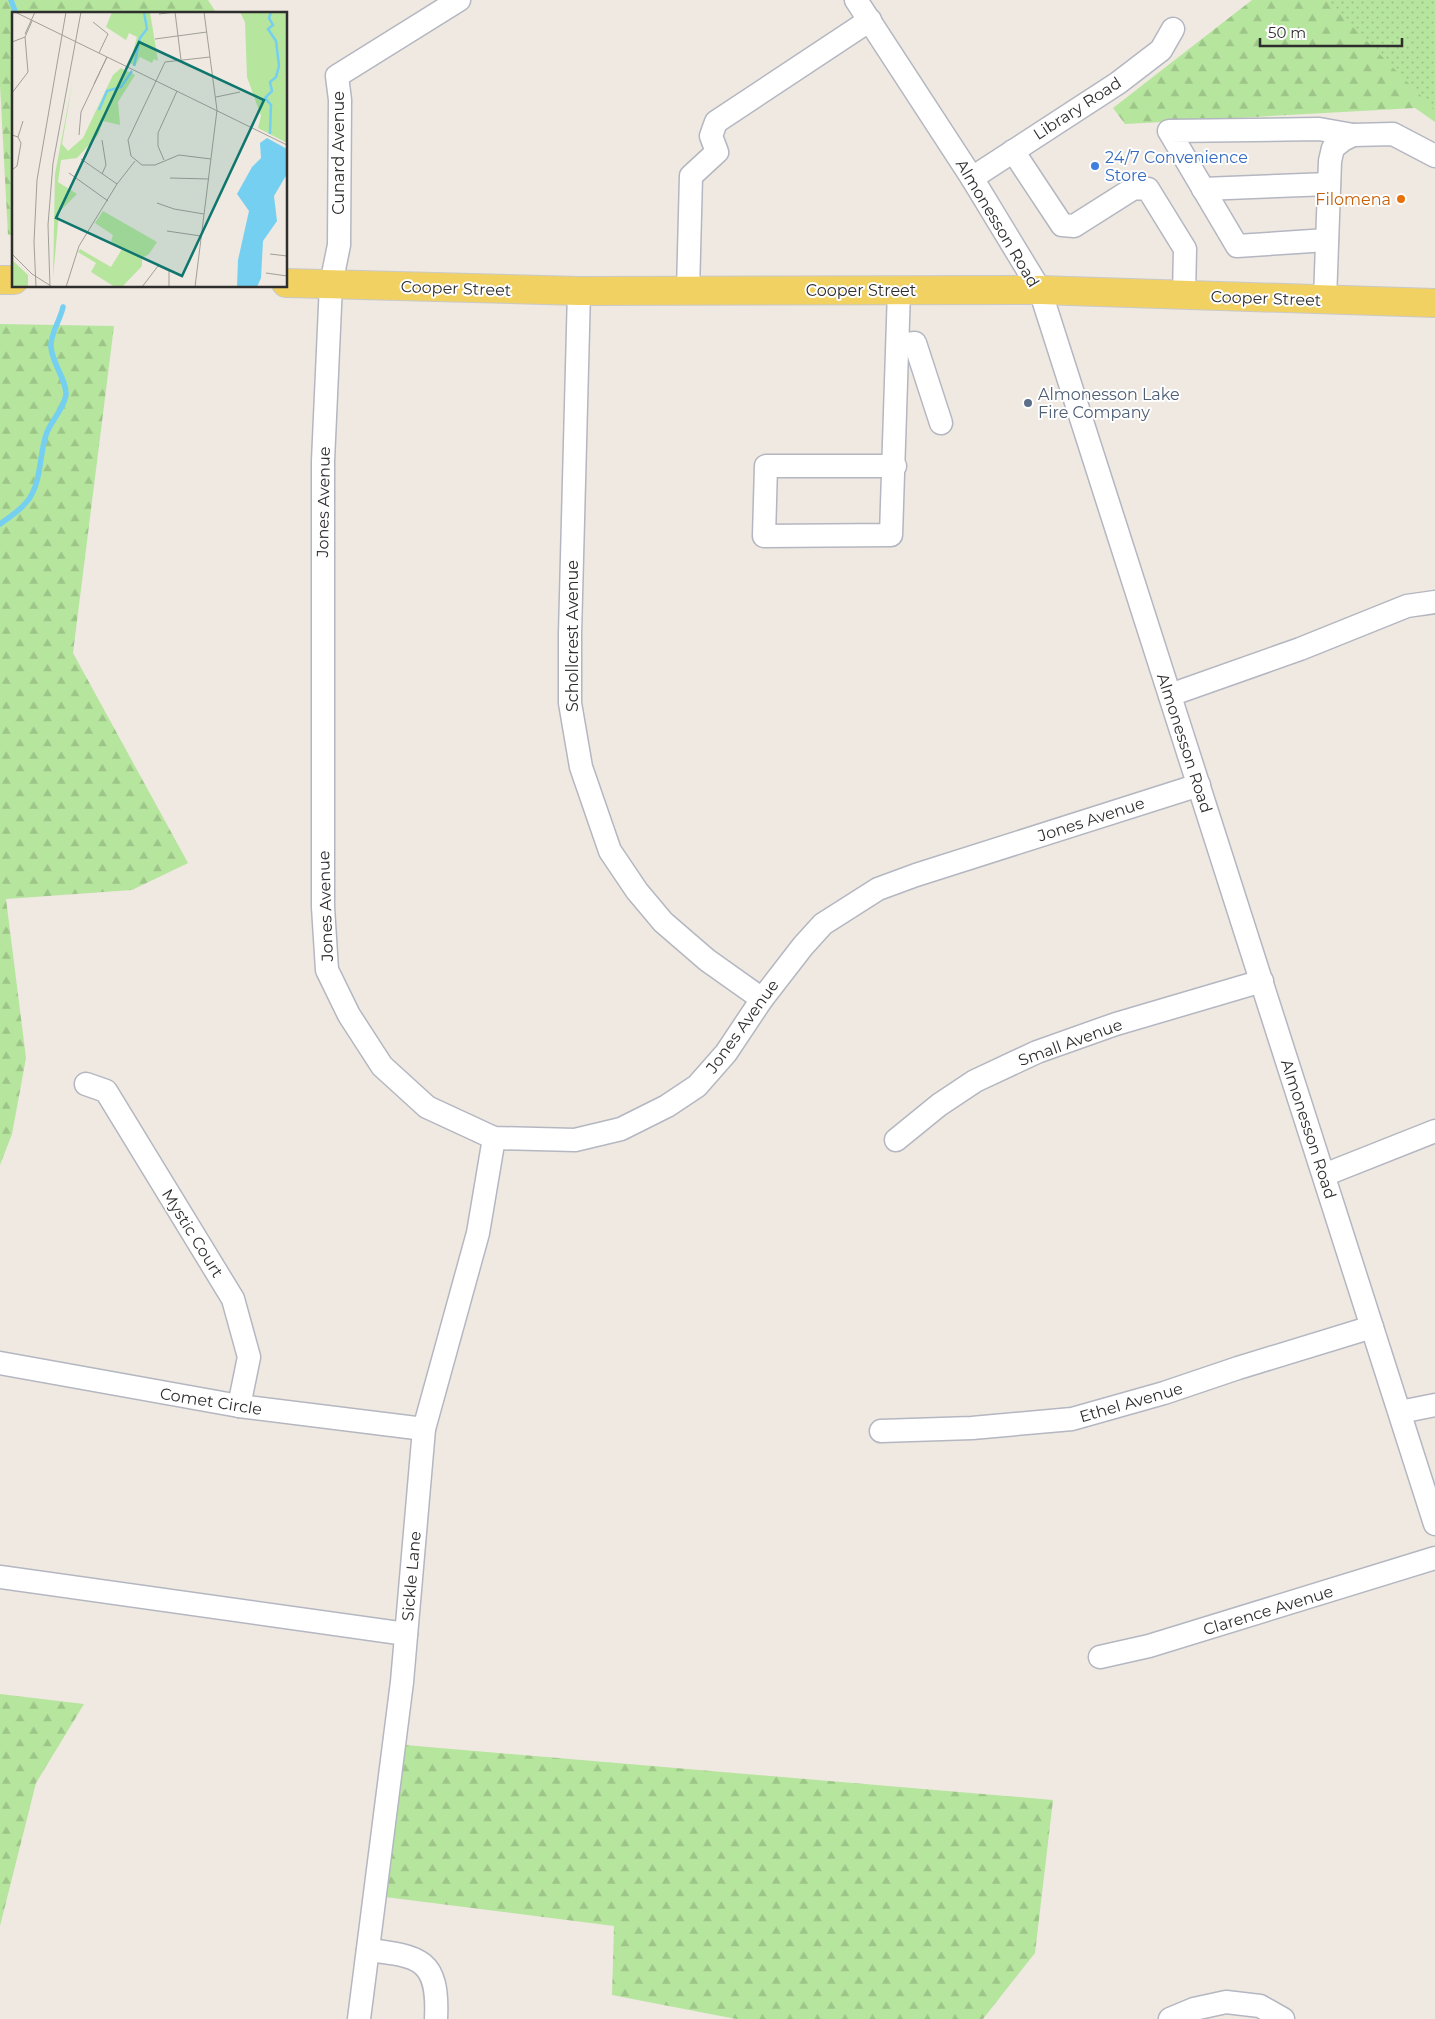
<svg xmlns="http://www.w3.org/2000/svg" width="1435" height="2019" font-family="Montserrat,sans-serif">
<defs>
<pattern id="forest-firs" width="22" height="20" patternUnits="userSpaceOnUse" patternTransform="scale(1.25)"><rect width="22" height="20" fill="#b6e59e"/><path d="M5 1l3.5 6h-7zM16 11l3.5 6h-7z" fill="#9dc588"/></pattern>
<pattern id="park-dots" width="8" height="8" patternUnits="userSpaceOnUse" patternTransform="scale(1.25)"><rect width="8" height="8" fill="#b6e59e"/><path d="M2 2h.1M6 6h.1" fill="none" stroke="#9dc588" stroke-width="1.8" stroke-linecap="round"/></pattern>
</defs>
<rect width="100%" height="100%" fill="#efe9e1"/>
<!-- forest -->
<g fill="url(#forest-firs)">
<path d="M0 0H208L217 14H14V235H8L0 85Z"/>
<path d="M1252 0H1435V122L1415 108 1125 124 1113 108Z"/>
<path d="M0 324 114 326 73 653 188 863 132 890 6 899 26 1058 12 1134 0 1165Z"/>
<path d="M0 1694 84 1704 36 1783 0 1926Z"/>
<path d="M405 1745 1053 1800 1035 1953 983 2019H736L612 1995 614 1926 385 1897Z"/>
</g>
<!-- park -->
<path fill="url(#park-dots)" d="M1326 0H1435V110Z"/>
<g fill="none" stroke-linecap="round" stroke-linejoin="round">
<!-- stream -->
<g stroke="#75cff0" stroke-width="5.5">
<path d="M11 0 16 14"/>
<path d="M0 524C10 517 21 510 29 499 42 480 39 453 47 432 52 420 64 408 66 395 67 381 52 363 51 347 50 334 60 321 63 307"/>
</g>
<!-- minor casing -->
<g stroke="#b4b7c1" stroke-width="25">
<g id="minor">
<path d="M459 0 337 76 340 100 339 245 331 284 323 461V907L327 970 349 1015 382 1066 427 1107 494 1138 575 1140 621 1129 667 1106 697 1086 726 1053 762 999 803 946 823 924 878 889 916 875 1199 785"/>
<path d="M856 0 972 178 1040 290 1435 1524"/>
<path d="M1013 151 1062 225 1074 226 1134 188 1148 189 1185 249 1184 295"/>
<path d="M972 178 1118 83 1161 50 1173 29"/>
<path d="M1203 189 1329 184"/>
<path d="M1327 240 1237 246 1169 131 1319 129 1353 135"/>
<path d="M579 291 570 634V703L581 767 610 851 637 891 663 922 707 960 762 999"/>
<path d="M688 291 691 176 717 152 711 136 716 122 870 20"/>
<path d="M1325 300 1330 161 1333 148 1343 140 1353 135 1393 134 1435 156"/>
<path d="M898 345 915 343 941 423"/>
<path d="M895 466H766L764 536 891 535 899 290"/>
<path d="M1170 695 1300 649 1407 606 1435 602"/>
<path d="M86 1084 106 1091 233 1299 249 1357 239 1406"/>
<path d="M896 1140 939 1105 975 1081 1037 1052 1116 1024 1262 981"/>
<path d="M1324 1175 1435 1131"/>
<path d="M0 1363 239 1406 424 1429"/>
<path d="M1400 1412 1435 1405"/>
<path d="M881 1431 972 1428 1072 1419 1164 1393 1238 1368 1372 1327"/>
<path d="M0 1577 406 1634"/>
<path d="M1100 1657 1149 1646 1435 1558"/>
<path d="M368 1950C420 1956 439 1959 436 2019"/>
<path d="M359 2019 402 1682 424 1429 478 1233 494 1138"/>
<path d="M1170 2019 1194 2009 1226 2002 1260 2006 1283 2019"/>
</g>
</g>
<!-- major casing -->
<g stroke="#c9c9c9" stroke-width="30">
<g id="major">
<path d="M0 280H14"/>
<path d="M286 283 579 291 1040 290 1435 303"/>
</g>
</g>
<!-- minor -->
<use href="#minor" stroke="#fff" stroke-width="22"/>
<!-- major -->
<use href="#major" stroke="#f2d163" stroke-width="28"/>
</g>
<!-- markers -->
<circle fill="#3f7fe0" stroke="#fff" stroke-width="2" cx="1095" cy="166" r="5"/>
<circle fill="#e8710a" stroke="#fff" stroke-width="2" cx="1401" cy="199" r="5"/>
<circle fill="#5c6f8a" stroke="#fff" stroke-width="2" cx="1028" cy="403" r="5"/>
<g text-anchor="middle" stroke-width="4" stroke-linejoin="round" paint-order="stroke">
<!-- street labels -->
<g font-size="16" fill="#2e2e2e" stroke="#fff">
<text transform="translate(1077 108) rotate(-33)" y="6">Library Road</text>
<text transform="translate(338 153) rotate(-90)" y="6">Cunard Avenue</text>
<text transform="translate(998 223) rotate(59)" y="6">Almonesson Road</text>
<text transform="translate(456 288) rotate(2)" y="6">Cooper Street</text>
<text x="861" y="296">Cooper Street</text>
<text transform="translate(1266 298) rotate(2)" y="6">Cooper Street</text>
<text transform="translate(323 502) rotate(-89)" y="6">Jones Avenue</text>
<text transform="translate(572 636) rotate(-90)" y="6">Schollcrest Avenue</text>
<text transform="translate(1185 743) rotate(72)" y="6">Almonesson Road</text>
<text transform="translate(1091 819) rotate(-18)" y="6">Jones Avenue</text>
<text transform="translate(325 906) rotate(-92)" y="6">Jones Avenue</text>
<text transform="translate(742 1026) rotate(-54)" y="6">Jones Avenue</text>
<text transform="translate(1070 1042) rotate(-20)" y="6">Small Avenue</text>
<text transform="translate(1309 1129) rotate(72)" y="6">Almonesson Road</text>
<text transform="translate(193 1233) rotate(58)" y="6">Mystic Court</text>
<text transform="translate(211 1401) rotate(9)" y="6">Comet Circle</text>
<text transform="translate(1131 1402) rotate(-16)" y="6">Ethel Avenue</text>
<text transform="translate(411 1576) rotate(-85)" y="6">Sickle Lane</text>
<text transform="translate(1268 1610) rotate(-17)" y="6">Clarence Avenue</text>
</g>
<!-- shop labels -->
<g font-size="16" fill="#366cbe" stroke="#fff" text-anchor="start">
<text x="1105" y="163">24/7 Convenience<tspan x="1105" dy="18">Store</tspan></text>
</g>
<!-- food labels -->
<g font-size="16" fill="#c56008" stroke="#fff" text-anchor="end">
<text x="1391" y="205">Filomena</text>
</g>
<!-- service labels -->
<g font-size="16" fill="#4e5e75" stroke="#fff" text-anchor="start">
<text x="1038" y="400">Almonesson Lake<tspan x="1038" dy="18">Fire Company</tspan></text>
</g>
</g>
<!-- overview -->
<g transform="translate(12 12)">
<rect width="275" height="275" fill="#efe9e1"/>
<path d="M100 0H138L146 49 142 47 140 51 128 45 123 54 118 51 125 25 117 21 114 28 94 15ZM109 56 123 63 106 90 108 113 91 109 86 123 65 146 49 148 46 170 65 182 47 200 41 266 43 162 61 67 50 132 56 139 71 126 101 63ZM91 199 145 230 137 242 130 246V254L110 275H103L79 260 84 251 66 240 68 237 99 255 110 237 99 229 101 223 83 211Z" fill="#b6e59e"/>
<path d="M228 0H275V131L246 116 249 104 235 65 233 10ZM0 248 16 263V275H0Z" fill="#b6e59e"/>
<path d="M255 126 275 137V162L262 184 265 209 251 229 249 266 245 275H225L226 248 237 199 225 182 240 155 249 146 248 131Z" fill="#75cff0"/>
<path fill="none" stroke="#75cff0" stroke-width="2.5" d="M122 54 128 26 135 17 132 0M87 98 95 79 109 75 120 59M258 122 259 93 253 86 260 79 258 70 264 65 267 54 264 29 256 17 261 13 257 6 259 0"/>
<path fill="none" stroke="#a29e99" stroke-width="1" d="M3 0 275 133M163 0 169 48M147 2 163 0M81 10 96 22 87 41M13 22 23 0M143 27 195 20M0 30 13 25 20 9M198 45 153 50 116 128 119 144 130 153H143L167 143 199 147M82 72 95 45M0 81 16 60 13 25M204 85 228 80M0 123 6 125 9 131 5 154 0 158M67 123 69 100 95 45M6 125 11 109M90 128 94 153 90 162M69 147 105 172M152 148 146 134V121L165 79M57 161 96 189M158 166 197 167M145 191 162 197 192 202M155 219 189 224M0 242 20 262 39 274M258 242 275 244M254 261 275 264M24 275 22 230 25 168 54 0M38 275 36 213 41 151 69 0M54 275 67 234 105 172 123 149M130 275 146 254 157 259V275M183 275 205 98 192 0"/>
<path fill="#0f766e" fill-opacity="0.15" stroke="#0f766e" stroke-width="2.5" d="M127 30 252 88 170 264 44 206Z"/>
<rect width="275" height="275" fill="none" stroke="#2e2e2e" stroke-width="2.5"/>
</g>
<!-- scale -->
<path d="M1260 38v8h142v-8" fill="none" stroke="#2e2e2e" stroke-width="2.5"/>
<text x="1268" y="38" font-size="15" fill="#2e2e2e" stroke="#ffffff" stroke-width="4" paint-order="stroke">50 m</text>
</svg>
